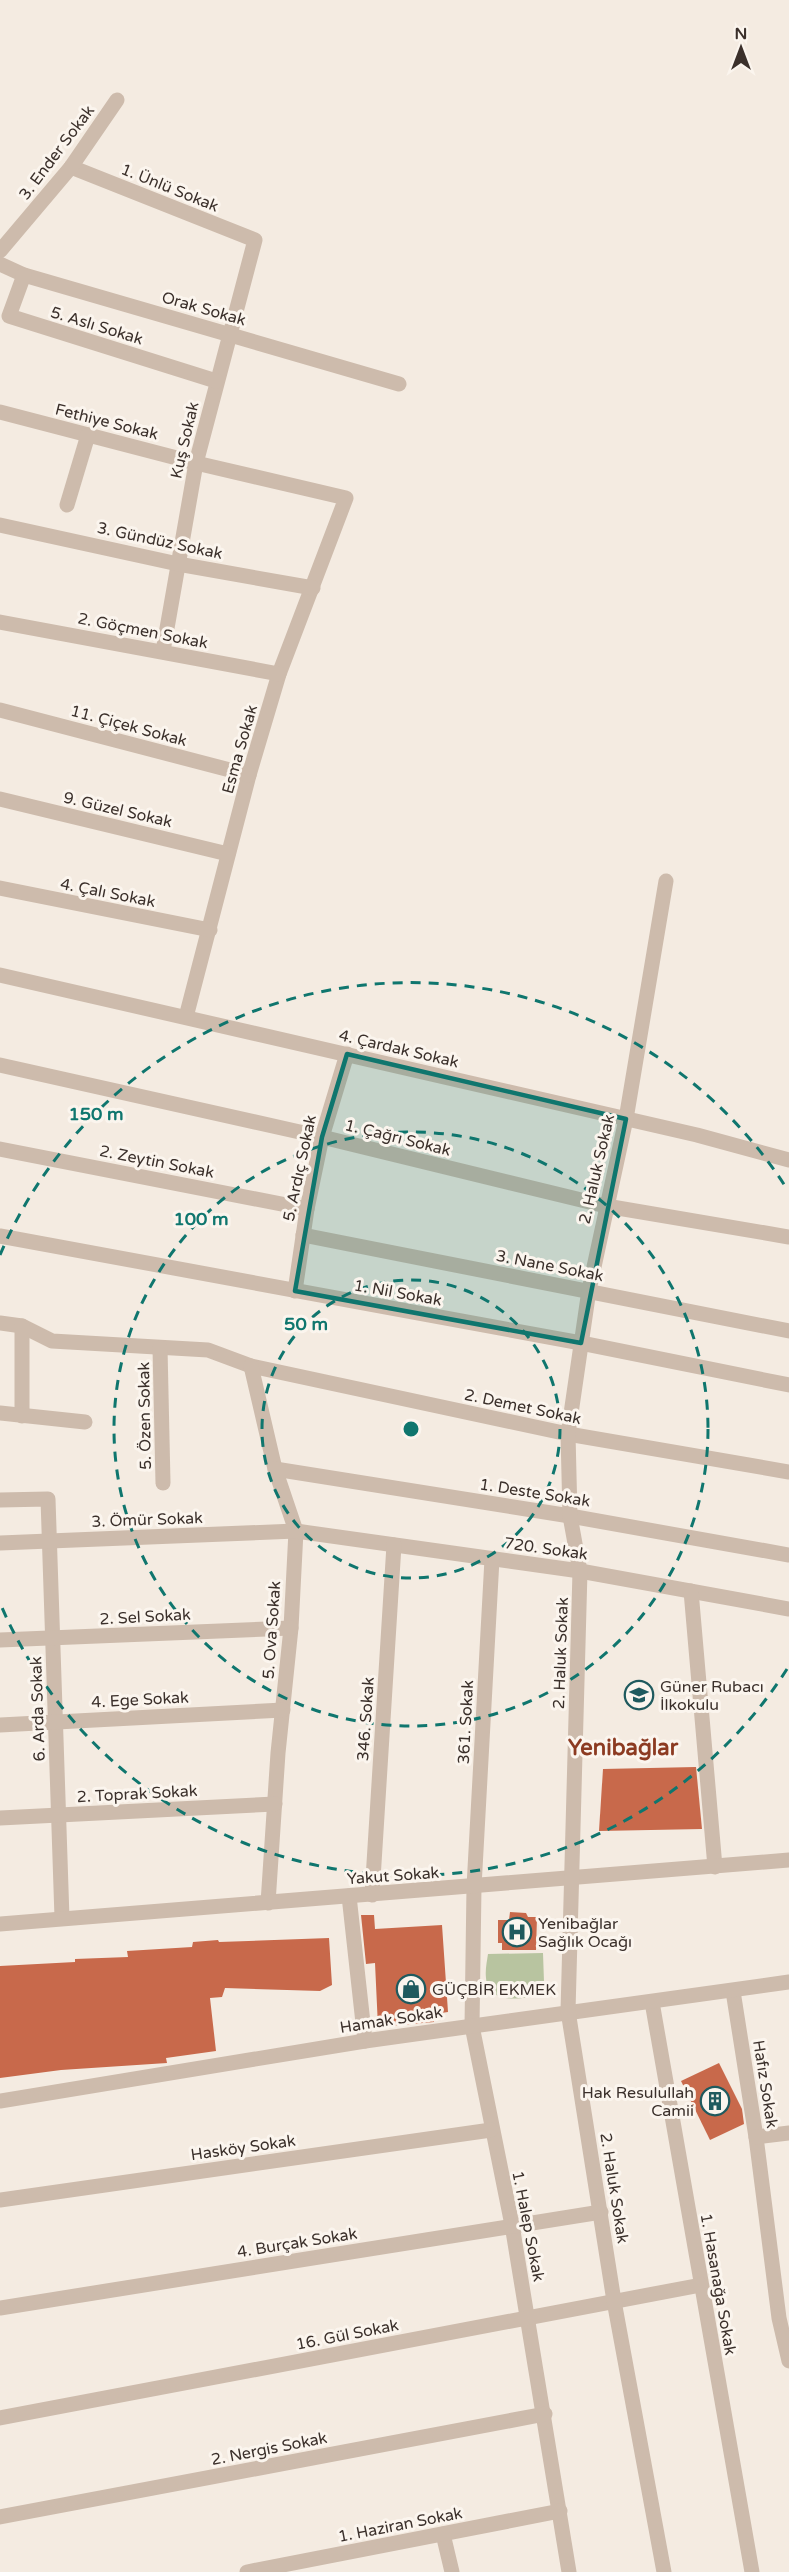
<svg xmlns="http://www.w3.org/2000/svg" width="789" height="2572" font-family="'Varela Round',sans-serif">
<rect width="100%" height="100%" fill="#f4ebe1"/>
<!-- green -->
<path fill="#b8c4a0" d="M543 1953 544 1982 540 1995C522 1999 488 2005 486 1978 485 1970 487 1961 488 1954Z"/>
<!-- building -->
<g fill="#c8694b">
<path d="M696 1767 702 1829 599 1831 603 1769Z"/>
<path d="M510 1912 526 1913 528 1917H537L536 1950H502V1943H498V1920H509Z"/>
<path d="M361 1915H374L375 1929 442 1925 448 2012 434 2014V2022L378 2027 375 1963 366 1964Z"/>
<path d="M329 1938 332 1985 320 1991 225 1988 222 1997 210 1998 216 2051 166 2058 167 2063 61 2070 0 2078V1966L75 1962V1959L128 1957 127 1951 192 1947 193 1942 218 1940 219 1942Z"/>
<path d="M719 2063 742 2109 744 2124 710 2140 681 2081Z"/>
</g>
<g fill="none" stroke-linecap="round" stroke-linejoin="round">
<!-- street -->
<g stroke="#cdbbac" stroke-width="15">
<path d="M71 167 255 240 196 463 163 651"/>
<path d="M0 251 71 167 117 100"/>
<path d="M0 264 24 275 399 384"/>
<path d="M24 275 9 316 216 381"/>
<path d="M0 412 196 463 346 498 279 674 249 775 186 1017"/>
<path d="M67 505 88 435"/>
<path d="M0 525 178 564 313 588"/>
<path d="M0 622 279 674"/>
<path d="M0 710 249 775"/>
<path d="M0 799 228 854"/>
<path d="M0 888 210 930"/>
<path d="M0 975 697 1135 789 1160"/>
<path d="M0 1065 322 1137 606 1206 789 1237"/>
<path d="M0 1149 307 1209"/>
<path d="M303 1235 789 1331"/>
<path d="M0 1236 581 1343 789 1385"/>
<path d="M295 1291 307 1209 322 1137 347 1054"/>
<path d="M0 1323 22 1326 52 1341 208 1350 251 1366 568 1434 789 1472"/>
<path d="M22 1326V1416"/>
<path d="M160 1348 163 1483"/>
<path d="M251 1366 275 1469 296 1531 291 1628 278 1753 268 1903"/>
<path d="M0 1413 85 1422"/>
<path d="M275 1469 570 1516 789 1555"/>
<path d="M0 1500 48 1499 62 1918"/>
<path d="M0 1543 296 1531 580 1571 789 1609"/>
<path d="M492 1559 474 1887 472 2026 512 2225 569 2572"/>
<path d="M691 1591 715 1867"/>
<path d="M0 1640 291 1628"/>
<path d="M0 1725 283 1710"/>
<path d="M0 1818 275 1804"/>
<path d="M372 1895 394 1545"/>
<path d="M349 1896 365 2041"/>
<path d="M0 1924 789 1860"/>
<path d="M733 1991 756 2137 779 2318 789 2361"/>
<path d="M652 2002 752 2572"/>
<path d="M0 2101 365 2041 789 1982"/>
<path d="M756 2137 789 2133"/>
<path d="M0 2200 491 2130"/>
<path d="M0 2308 601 2212"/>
<path d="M0 2418 701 2285"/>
<path d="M0 2517 545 2414"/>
<path d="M443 2534 452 2572"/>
<path d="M247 2572 560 2511"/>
<path d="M664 2572 614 2301 568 2011 580 1571 570 1516 568 1434 589 1290 626 1119 666 881"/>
</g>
</g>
<!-- marked area -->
<path fill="#0f766e" fill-opacity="0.2" stroke="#0f766e" stroke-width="4.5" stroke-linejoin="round" d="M347 1054 626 1119 581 1343 295 1291 322 1137Z"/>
<!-- distance rings -->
<g fill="none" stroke="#0f766e" stroke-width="3" stroke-dasharray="10 8">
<circle cx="411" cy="1429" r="149"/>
<circle cx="411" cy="1429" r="297"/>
<path d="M787 1669A446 446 0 0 1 0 1603M0 1255A446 446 0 0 1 787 1189"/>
</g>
<!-- icons -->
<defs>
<g id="school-ring" transform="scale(1.5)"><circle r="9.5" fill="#fbf5ee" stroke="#1f5a5e" stroke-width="1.5"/><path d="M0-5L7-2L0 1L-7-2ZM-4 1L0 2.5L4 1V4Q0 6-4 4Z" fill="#1f5a5e"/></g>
<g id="hospital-ring" transform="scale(1.5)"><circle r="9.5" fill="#fbf5ee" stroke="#1f5a5e" stroke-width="1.5"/><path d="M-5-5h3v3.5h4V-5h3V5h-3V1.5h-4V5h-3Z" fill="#1f5a5e"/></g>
<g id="shop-ring" transform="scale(1.5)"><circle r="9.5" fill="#fbf5ee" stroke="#1f5a5e" stroke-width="1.5"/><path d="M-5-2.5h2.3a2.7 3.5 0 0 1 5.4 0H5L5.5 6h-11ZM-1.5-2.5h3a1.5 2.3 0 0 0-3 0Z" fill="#1f5a5e"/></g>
<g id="building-ring" transform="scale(1.5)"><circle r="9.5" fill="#fbf5ee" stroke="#1f5a5e" stroke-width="1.5"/><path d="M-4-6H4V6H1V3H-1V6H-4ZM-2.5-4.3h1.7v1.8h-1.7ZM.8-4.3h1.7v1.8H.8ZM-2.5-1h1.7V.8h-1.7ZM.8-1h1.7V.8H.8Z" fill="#1f5a5e"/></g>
</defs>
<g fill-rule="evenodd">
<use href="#school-ring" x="639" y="1695"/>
<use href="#hospital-ring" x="517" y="1932"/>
<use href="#shop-ring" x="411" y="1989"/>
<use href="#building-ring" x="715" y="2101"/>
</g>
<g text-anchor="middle" stroke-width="6" stroke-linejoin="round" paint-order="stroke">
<!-- street labels -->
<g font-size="16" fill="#3b302b" stroke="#fbf5ee">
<text transform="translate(56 152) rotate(-53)" y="6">3. Ender Sokak</text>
<text transform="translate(170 187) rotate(22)" y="6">1. Ünlü Sokak</text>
<text transform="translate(204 308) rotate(16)" y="6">Orak Sokak</text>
<text transform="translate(97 325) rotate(17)" y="6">5. Aslı Sokak</text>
<text transform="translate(107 421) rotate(14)" y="6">Fethiye Sokak</text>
<text transform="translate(184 440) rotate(-77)" y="6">Kuş Sokak</text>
<text transform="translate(160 540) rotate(12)" y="6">3. Gündüz Sokak</text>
<text transform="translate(143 630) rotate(11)" y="6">2. Göçmen Sokak</text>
<text transform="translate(129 725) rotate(15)" y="6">11. Çiçek Sokak</text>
<text transform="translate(239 749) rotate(-74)" y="6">Esma Sokak</text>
<text transform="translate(118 809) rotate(13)" y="6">9. Güzel Sokak</text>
<text transform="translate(108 892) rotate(11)" y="6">4. Çalı Sokak</text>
<text transform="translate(399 1048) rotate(13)" y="6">4. Çardak Sokak</text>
<text transform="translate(398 1137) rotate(14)" y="6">1. Çağrı Sokak</text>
<text transform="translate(157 1161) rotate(11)" y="6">2. Zeytin Sokak</text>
<text transform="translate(299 1168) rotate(-78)" y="6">5. Ardıç Sokak</text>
<text transform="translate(596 1169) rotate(-77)" y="6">2. Haluk Sokak</text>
<text transform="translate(550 1265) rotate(11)" y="6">3. Nane Sokak</text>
<text transform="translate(398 1292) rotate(10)" y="6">1. Nil Sokak</text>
<text transform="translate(523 1406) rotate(12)" y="6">2. Demet Sokak</text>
<text transform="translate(144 1416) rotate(-91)" y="6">5. Özen Sokak</text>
<text transform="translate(535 1492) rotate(9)" y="6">1. Deste Sokak</text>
<text transform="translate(147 1519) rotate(-2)" y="6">3. Ömür Sokak</text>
<text transform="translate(546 1548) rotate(8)" y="6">720. Sokak</text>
<text transform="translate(145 1616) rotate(-3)" y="6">2. Sel Sokak</text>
<text transform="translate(271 1630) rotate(-86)" y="6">5. Ova Sokak</text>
<text transform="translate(560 1653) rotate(-88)" y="6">2. Haluk Sokak</text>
<text transform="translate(140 1699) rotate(-3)" y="6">4. Ege Sokak</text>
<text transform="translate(37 1709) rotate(-92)" y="6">6. Arda Sokak</text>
<text transform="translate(365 1719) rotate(-86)" y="6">346. Sokak</text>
<text transform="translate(465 1722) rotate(-87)" y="6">361. Sokak</text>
<text transform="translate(137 1793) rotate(-3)" y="6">2. Toprak Sokak</text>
<text transform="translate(393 1875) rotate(-4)" y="6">Yakut Sokak</text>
<text transform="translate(391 2019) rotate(-9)" y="6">Hamak Sokak</text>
<text transform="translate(766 2084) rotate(81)" y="6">Hafız Sokak</text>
<text transform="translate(243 2147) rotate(-8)" y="6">Hasköy Sokak</text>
<text transform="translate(615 2188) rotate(81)" y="6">2. Haluk Sokak</text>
<text transform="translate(529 2226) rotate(79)" y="6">1. Halep Sokak</text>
<text transform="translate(297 2242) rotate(-9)" y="6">4. Burçak Sokak</text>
<text transform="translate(719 2284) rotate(80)" y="6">1. Hasanağa Sokak</text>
<text transform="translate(347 2334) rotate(-11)" y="6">16. Gül Sokak</text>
<text transform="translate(269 2448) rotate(-11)" y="6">2. Nergis Sokak</text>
<text transform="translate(400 2524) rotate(-11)" y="6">1. Haziran Sokak</text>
</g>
<!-- poi labels -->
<g font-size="16" fill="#3b302b" stroke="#fbf5ee" text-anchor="start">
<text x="660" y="1692">Güner Rubacı<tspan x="660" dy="18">İlkokulu</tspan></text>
<text x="538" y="1929">Yenibağlar<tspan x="538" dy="18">Sağlık Ocağı</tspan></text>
<text x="432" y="1995">GÜÇBİR EKMEK</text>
<text x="694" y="2098" text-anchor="end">Hak Resulullah<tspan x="694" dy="18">Camii</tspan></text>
</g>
<!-- district labels -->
<g font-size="22" font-weight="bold" fill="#8c3b22" stroke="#fbf5ee">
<text x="623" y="1755">Yenibağlar</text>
</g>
</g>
<circle cx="411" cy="1429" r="9" fill="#0f766e" stroke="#fbf5ee" stroke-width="3"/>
<g font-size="18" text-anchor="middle" font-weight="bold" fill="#0f766e" stroke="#fbf5ee" stroke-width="6" stroke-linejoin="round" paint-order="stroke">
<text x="96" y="1120">150 m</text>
<text x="201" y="1225">100 m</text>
<text x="306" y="1330">50 m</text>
</g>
<!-- north arrow -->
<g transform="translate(741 48)" stroke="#fbf5ee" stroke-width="4.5" paint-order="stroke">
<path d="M0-4.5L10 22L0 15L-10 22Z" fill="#3b302b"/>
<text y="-9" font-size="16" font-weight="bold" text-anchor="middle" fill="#3b302b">N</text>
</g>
</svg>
